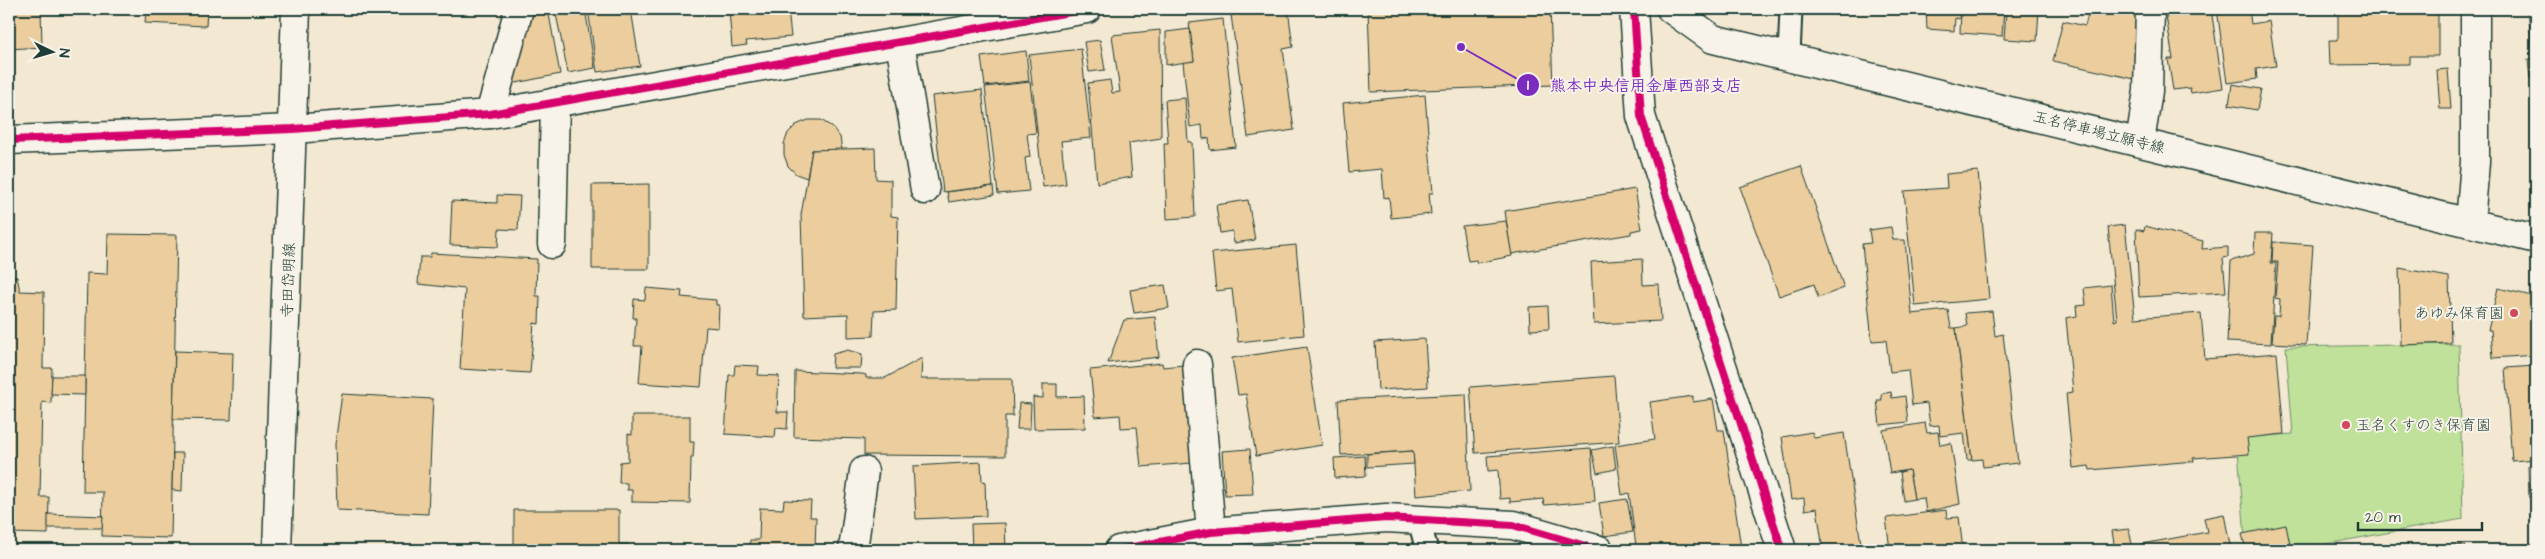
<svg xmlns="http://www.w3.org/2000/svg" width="2545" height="559" font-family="'Architects Daughter','Klee One',sans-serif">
<rect width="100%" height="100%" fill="#f3e8d2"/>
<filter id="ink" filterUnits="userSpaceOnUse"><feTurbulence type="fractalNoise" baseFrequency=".02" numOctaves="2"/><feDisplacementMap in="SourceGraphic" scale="10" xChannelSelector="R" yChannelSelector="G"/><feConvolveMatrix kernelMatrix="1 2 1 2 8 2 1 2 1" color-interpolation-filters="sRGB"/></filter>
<g filter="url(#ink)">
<!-- green -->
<path fill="#bfe19a" stroke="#6f8f67" d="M2459 344 2463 519 2293 550H2246L2237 438 2293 434 2286 347Z"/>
<!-- building -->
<g fill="#ebcd9e" stroke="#1f3d34">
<path d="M9 9H41L42 47 9 49Z"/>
<path d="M146 9H207L206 26 145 23Z"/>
<path d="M530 9H548L560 74 516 83 509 73Z"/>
<path d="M555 9H585L595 68 568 73Z"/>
<path d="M588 9H631L640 66 597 72Z"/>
<path d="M731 9H788L791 37 746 41 747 45 732 47 729 10Z"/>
<path d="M1275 9H1288L1293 47 1283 49 1294 130 1248 137 1231 15Z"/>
<path d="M1368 9H1550L1553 85 1371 92Z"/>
<path d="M1926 9H1960L1959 19 1955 18 1954 31 1927 29Z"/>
<path d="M1961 9H2004L2002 36 1960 33Z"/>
<path d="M2006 9H2039L2037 41 2004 39Z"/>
<path d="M2107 9 2122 13 2123 9H2139V80L2053 61 2063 21 2085 26 2089 10 2106 14Z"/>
<path d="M2176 9H2211L2223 88 2191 93 2190 88 2173 90 2168 59H2173L2165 10Z"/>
<path d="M2217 9H2249L2251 24 2269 21 2276 66 2256 69 2257 79 2227 83Z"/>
<path d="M2338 9H2438V56H2410V64L2330 65 2329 40H2338Z"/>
<path d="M2528 9H2536V77L2530 78 2528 59H2533Z"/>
<path d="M1223 19 1236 147 1210 150 1209 138 1203 139 1202 125 1190 127 1183 62 1194 61 1189 23Z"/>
<path d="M1190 29 1194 61 1166 65V32Z"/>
<path d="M1160 30 1161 138 1129 143 1132 177 1097 183 1088 83 1110 80 1112 93 1120 92 1112 35Z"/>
<path d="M1100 40 1105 70 1089 72 1084 42Z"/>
<path d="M1081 49 1091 138 1061 141 1066 184 1043 187 1029 55Z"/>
<path d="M1026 51 1029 81 985 86 981 57Z"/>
<path d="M2448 69 2451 109H2440L2437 70Z"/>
<path d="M1030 82 1036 133 1027 134 1030 157 1025 158 1029 191 998 194 985 87Z"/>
<path d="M2232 84 2261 89 2257 110 2229 105Z"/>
<path d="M982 90 993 186 943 192 932 96Z"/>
<path d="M1425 95 1433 193H1429L1431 214 1391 218 1389 197 1384 198 1382 169 1349 172 1343 103Z"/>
<path d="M1185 98 1188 142H1192L1195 217 1167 219 1164 143H1168L1165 100Z"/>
<path d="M808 120H821L832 127 840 137 842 150H812L807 178 796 174 788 166 784 155V144L788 133 796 125Z"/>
<path d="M875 148 876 179 891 180V216L898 217 896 310 874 311 873 336 848 337V314L804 316 801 215 812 150Z"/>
<path d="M1801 166 1844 288 1818 298 1814 284 1779 296 1740 187Z"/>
<path d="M1978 171 1989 299 1915 306 1904 191 1947 188 1946 174Z"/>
<path d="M649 184V269H592V185Z"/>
<path d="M993 186 994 195 949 202 947 192Z"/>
<path d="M1635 189 1642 229 1631 231V234L1511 254 1505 211Z"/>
<path d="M497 195 520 196 518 230 499 229 498 247 450 245 452 201 497 203Z"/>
<path d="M1248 200 1255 240 1234 243 1232 231 1220 233 1216 205Z"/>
<path d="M1506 221 1512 256 1477 263 1476 260 1468 261 1462 226Z"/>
<path d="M2125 225 2135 318 2201 313 2205 359 2277 353 2284 434 2247 438 2249 454 2193 458 2194 461 2090 470 2089 466 2073 468 2066 393 2073 392 2066 318 2077 316 2076 306 2086 305 2084 288 2111 285 2114 321 2117 320 2108 227Z"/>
<path d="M2145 226 2203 241 2202 249 2228 247V257L2223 258 2226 292 2139 297 2136 229 2144 231Z"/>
<path d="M1891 227 1893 240H1905L1912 314 1948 310 1951 328H1956L1972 460H1967L1964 433 1940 436 1939 425 1930 426 1927 403 1912 405 1908 370 1890 372 1886 340 1872 341 1862 244 1871 243 1869 230Z"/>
<path d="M2255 233H2273L2271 263H2276L2271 344 2227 342 2231 261 2254 254Z"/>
<path d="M108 234 177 235 171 538 102 536 103 492H83L87 273 107 274Z"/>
<path d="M2273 242 2313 245 2306 345 2272 343 2274 316H2279L2280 299 2275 298 2278 262H2272Z"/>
<path d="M1296 245 1304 335 1238 342 1232 289 1216 291 1212 253Z"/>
<path d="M431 253 537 259 536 296H540L539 324 534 323 530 373 460 369 465 289 418 284 420 257H430Z"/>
<path d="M1642 259 1643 285 1659 284 1661 321 1594 324 1591 262Z"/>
<path d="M2399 268 2449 277 2451 343 2401 345Z"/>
<path d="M9 275 17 277 20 291 44 292 43 368H52L51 403 42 402 40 497H49L48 534 9 533Z"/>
<path d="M1165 285 1169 308 1134 313 1130 290Z"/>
<path d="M646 288 682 291 681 297 716 300V305H719L718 328 706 327 701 387 639 383 642 346H634L636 318H633L634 299 645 300Z"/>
<path d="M2498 288 2536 297V355L2493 358 2491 330H2488Z"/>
<path d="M1548 306 1549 329 1530 330 1529 307Z"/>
<path d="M1992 311 1995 336 2003 334 2018 463 1983 467 1982 459 1972 460 1956 328 1967 326 1965 313Z"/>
<path d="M1155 317 1159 357 1108 363 1124 320Z"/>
<path d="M1425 339 1428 387 1378 390 1375 342Z"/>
<path d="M1307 347 1322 445 1256 456 1246 394 1238 395 1232 358Z"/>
<path d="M848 350 862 355 861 368H832L833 354Z"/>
<path d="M175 351 233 353 231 420 173 419Z"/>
<path d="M922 358 921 379H1012L1013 416H1005V456L864 455V439L794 437 795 371 862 374 866 375V378H885Z"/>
<path d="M1162 363 1163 367 1183 365 1192 463 1141 467 1137 427 1121 428 1120 415 1095 417 1090 370Z"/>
<path d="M735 365 759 366 758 375 779 376 777 412H788L787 429 776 428 775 437 725 434 729 375H734Z"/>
<path d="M2536 366V459L2512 461 2505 368Z"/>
<path d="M52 376H85V395L51 394Z"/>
<path d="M1614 376 1619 442 1475 453 1470 387Z"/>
<path d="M1043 384H1057V397L1084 396 1085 428 1034 429 1033 397 1043 398Z"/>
<path d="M1891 392 1892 398 1905 396 1908 422 1880 425 1877 400H1882L1881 394Z"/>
<path d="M342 394 433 399 428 514 337 510 335 444Z"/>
<path d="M1466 394 1470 491 1416 496 1413 451 1341 455 1338 400Z"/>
<path d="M1693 396V402L1713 399 1718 430H1724L1741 548 1684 550V546L1652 550 1651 544 1636 546 1629 493 1622 495 1615 445 1655 439 1650 402Z"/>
<path d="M1019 403 1031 404 1030 429H1017Z"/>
<path d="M632 416H690V442H694L693 458H691L690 503 632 502V490H627V483H619L620 462 628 461V434L632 435Z"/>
<path d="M1925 423 1927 433 1938 432 1940 445 1951 443 1960 504 1926 512 1924 498 1914 499 1909 470 1890 473 1883 430Z"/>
<path d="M1812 432 1814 438 1844 433 1862 550H1823L1817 508 1805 510 1804 498 1791 500 1782 437Z"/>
<path d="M1613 446 1616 469 1597 473 1592 450Z"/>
<path d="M1591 448 1595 501 1544 505 1543 499 1510 502V498L1500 499 1498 470 1488 471 1487 456Z"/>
<path d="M1250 449 1253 494 1225 495 1222 451Z"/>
<path d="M1413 451 1414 464 1367 467V454Z"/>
<path d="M173 453H183L182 491 172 490Z"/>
<path d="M1365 456 1366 476 1335 478 1334 458Z"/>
<path d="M981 462 982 482 985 481 986 516 916 519 913 466Z"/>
<path d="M2536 465V498H2529L2528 466Z"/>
<path d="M1909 470 1914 499 1904 501 1900 472Z"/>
<path d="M1627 499 1633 532 1604 536 1599 503Z"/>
<path d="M784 500 811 501 810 517H816L815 550H749L750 540H759L760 508 783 509Z"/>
<path d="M514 510H619V544H628V550H514Z"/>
<path d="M1946 510 1947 518 1959 517 1963 550H1890L1886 518Z"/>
<path d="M48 514 103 516 102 528H48Z"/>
<path d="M2224 514 2231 550H2138L2137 545 2207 532 2204 518Z"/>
<path d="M1005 523 1006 550H972L971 524Z"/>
<path d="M2286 525 2291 550H2246L2242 534Z"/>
<path d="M2129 529 2133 550H2115L2112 531Z"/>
<path d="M2465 545 2466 550H2435L2455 546Z"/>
</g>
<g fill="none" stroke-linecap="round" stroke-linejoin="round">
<!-- service casing -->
<g stroke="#1f3d34" stroke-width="25">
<g id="service">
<path d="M1789 56 1791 9"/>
<path d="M1419 521 1427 550"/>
</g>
</g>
<!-- minor casing -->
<g stroke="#1f3d34" stroke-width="31">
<g id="minor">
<path d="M1634 9 1641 116 1782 550"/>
<path d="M900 43 925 190"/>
<path d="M490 114 519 9"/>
<path d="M9 140 293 129"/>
<path d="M2140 142 2148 91 2150 9"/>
<path d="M2470 223 2475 162V9"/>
<path d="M552 244 555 102"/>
<path d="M1197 364 1211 532"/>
<path d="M853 550 864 471"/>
<path d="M1119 550 1211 532 1386 518 1513 525 1599 550"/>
</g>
</g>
<!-- tertiary casing -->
<g stroke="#1f3d34" stroke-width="31">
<path id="tertiary" d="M293 129 490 114 1087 9"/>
</g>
<!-- secondary casing -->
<g stroke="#1f3d34" stroke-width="31">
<g id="secondary">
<path d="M1671 9 1713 39 2536 239"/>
<path d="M277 550 296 9"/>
</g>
</g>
<!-- service -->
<use href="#service" stroke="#f7f3e8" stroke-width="21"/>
<!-- minor -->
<use href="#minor" stroke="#f7f3e8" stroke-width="28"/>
<!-- tertiary -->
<use href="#tertiary" stroke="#f7f3e8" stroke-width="28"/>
<!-- secondary -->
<use href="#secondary" stroke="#f7f3e8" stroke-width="28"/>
<!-- cycleway casing -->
<g stroke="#f7f3e8" stroke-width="11">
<g id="cycleway">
<path d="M1634 9 1641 116 1782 550"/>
<path d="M9 140 293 129 490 114 1087 9"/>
<path d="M1119 550 1211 532 1386 518 1513 525 1599 550"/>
</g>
</g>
<!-- cycleway -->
<use href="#cycleway" stroke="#d6006c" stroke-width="8"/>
</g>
</g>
<!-- markers -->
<g fill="#d1495b" stroke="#f7f3e8" stroke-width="2">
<circle cx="2514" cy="313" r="5"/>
<circle cx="2346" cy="425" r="5"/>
</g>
<g text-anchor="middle" stroke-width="4" stroke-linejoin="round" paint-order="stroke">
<!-- street labels -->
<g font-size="15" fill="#1f3d34" stroke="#f7f3e8">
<text transform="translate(2099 132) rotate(14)" y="5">玉名停車場立願寺線</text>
<text transform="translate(288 280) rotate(-88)" y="5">寺田岱明線</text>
</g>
<!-- poi labels -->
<g font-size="15" fill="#1f3d34" stroke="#f7f3e8" text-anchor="end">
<text x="2504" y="318">あゆみ保育園</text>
<text x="2356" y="430" text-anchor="start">玉名くすのき保育園</text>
</g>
</g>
<!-- callouts -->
<path fill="none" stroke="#7b2cbf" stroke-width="2" d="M1461 47L1528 85"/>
<g fill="#7b2cbf" stroke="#f7f3e8" stroke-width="2">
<circle cx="1461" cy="47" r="5"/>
<circle cx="1528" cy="85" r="12"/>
</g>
<g font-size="15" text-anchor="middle" font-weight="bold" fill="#fff">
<text x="1528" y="90">1</text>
</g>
<g font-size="16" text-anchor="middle" font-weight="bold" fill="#7b2cbf" stroke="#f7f3e8" stroke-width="4" stroke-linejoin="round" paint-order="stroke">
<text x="1646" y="91">熊本中央信用金庫西部支店</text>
</g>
<!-- margin -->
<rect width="2545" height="559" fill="none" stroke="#f7f3e8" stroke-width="30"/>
<rect x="15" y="15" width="2515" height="529" fill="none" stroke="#1f3d34" stroke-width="2" filter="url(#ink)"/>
<!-- north arrow -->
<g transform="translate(52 52) rotate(95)" stroke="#f7f3e8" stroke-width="4" paint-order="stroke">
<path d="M0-4L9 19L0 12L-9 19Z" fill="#1f3d34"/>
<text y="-8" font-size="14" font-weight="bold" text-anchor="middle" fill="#1f3d34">N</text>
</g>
<!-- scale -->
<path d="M2358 522v8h124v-8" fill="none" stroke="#1f3d34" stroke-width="2.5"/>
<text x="2365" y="522" font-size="15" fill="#1f3d34" stroke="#f7f3e8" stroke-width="4" paint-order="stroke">20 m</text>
</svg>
